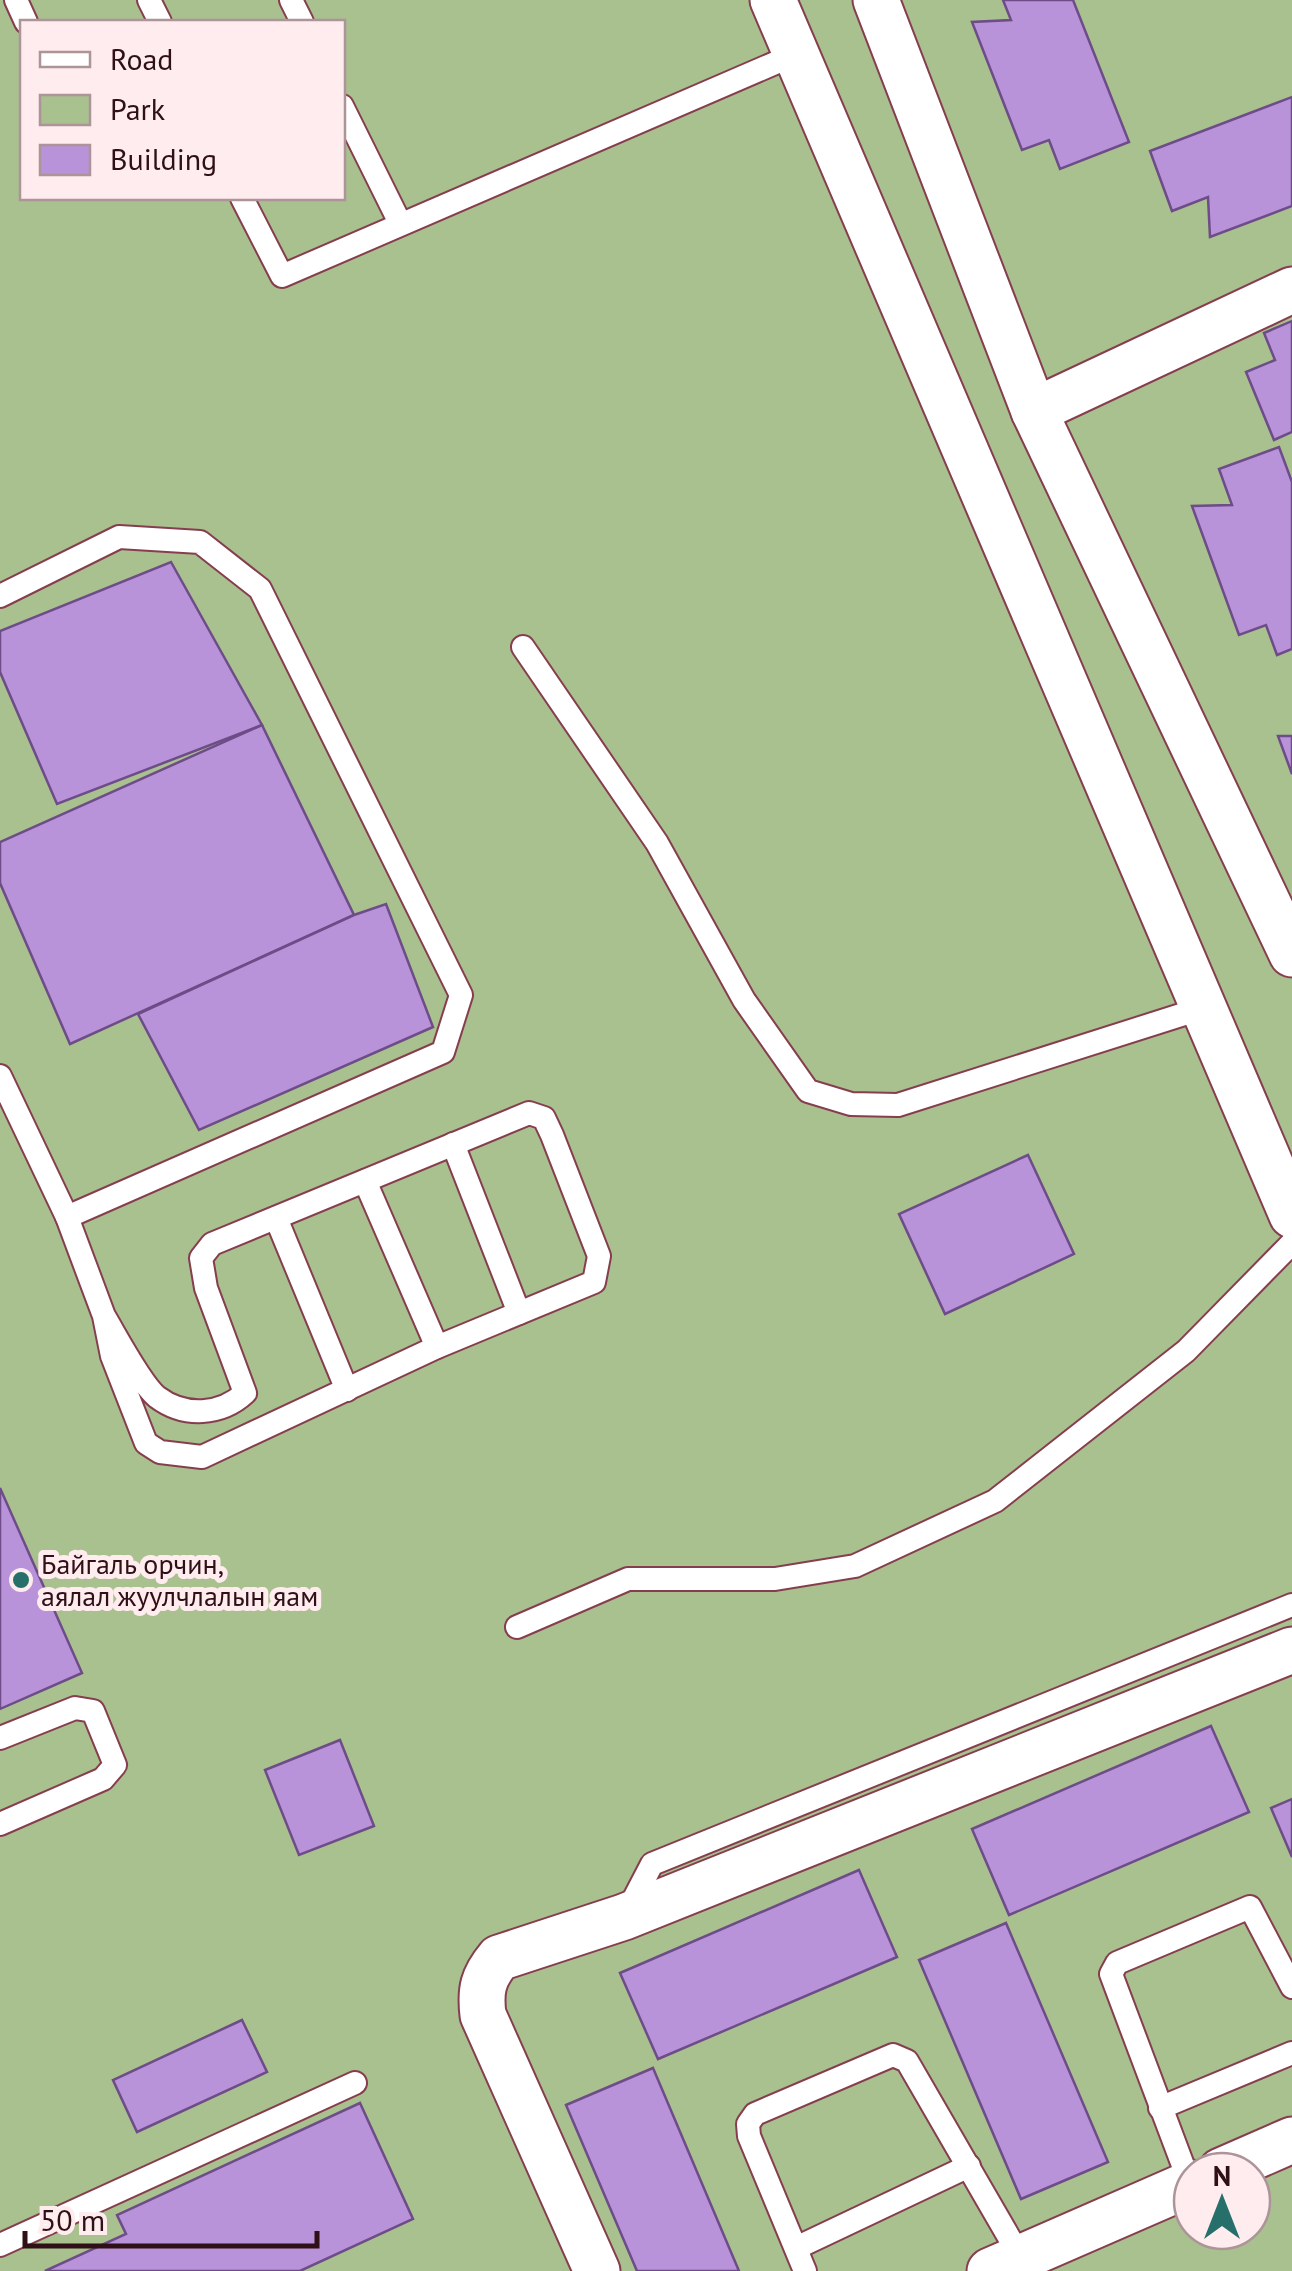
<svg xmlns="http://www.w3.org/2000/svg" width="1292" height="2271" font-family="'PT Sans',sans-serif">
<rect width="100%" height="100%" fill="#f5c1c9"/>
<!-- green -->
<path fill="#a9c08f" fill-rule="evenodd" d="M0 0H1292V2271H0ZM22 22H342V198H22ZM1192 2171H1252V2231H1192Z"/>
<!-- building -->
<g fill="#b893d9" stroke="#6d4c88" stroke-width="2.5">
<path d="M1003 0H1073L1129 142 1060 169 1049 140 1022 150 972 22 1011 20Z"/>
<path d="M1292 97V206L1210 237 1208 197 1172 211 1150 151Z"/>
<path d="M1292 321V432L1274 440 1246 372 1275 360 1264 333Z"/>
<path d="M1279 447 1292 482V649L1277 655 1266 625 1239 635 1192 506 1232 505 1219 469Z"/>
<path d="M171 562 262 725 57 804 0 672V631Z"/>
<path d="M262 725 354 915 70 1044 0 883V842Z"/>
<path d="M1278 736H1292V774Z"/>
<path d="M386 904 433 1027 199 1130 138 1014 354 915Z"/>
<path d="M1028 1155 1074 1254 945 1314 899 1214Z"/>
<path d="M0 1488 82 1673 0 1709Z"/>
<path d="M1211 1726 1249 1812 1009 1915 972 1829Z"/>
<path d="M340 1740 374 1826 299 1855 265 1770Z"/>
<path d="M1292 1799V1857L1271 1808Z"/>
<path d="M859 1870 897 1957 658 2059 620 1973Z"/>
<path d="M1006 1923 1108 2162 1021 2199 919 1960Z"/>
<path d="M242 2020 267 2072 137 2132 113 2080Z"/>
<path d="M653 2068 739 2271H637L566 2105Z"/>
<path d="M360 2103 413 2219 300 2271H45L126 2234 117 2215Z"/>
</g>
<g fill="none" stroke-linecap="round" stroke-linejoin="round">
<!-- service casing -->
<g stroke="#863e4e" stroke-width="26">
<g id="service">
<path d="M16 0 26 22"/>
<path d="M149 0 160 22"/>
<path d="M291 0 302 22"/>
<path d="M342 106 400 223"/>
<path d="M242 198 282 276 796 54"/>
<path d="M0 596 119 537 200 542 260 589 461 995 443 1052 67 1217"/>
<path d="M523 647 657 843 744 1000 808 1091 851 1104 898 1105 1203 1008"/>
<path d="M0 1076 67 1217 104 1316 112 1356 146 1443 160 1452 202 1457 437 1347 594 1282 599 1256 552 1135 544 1118 529 1113 212 1244 201 1258 206 1288 245 1393C221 1415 185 1418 157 1397 141 1384 116 1336 104 1316"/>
<path d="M453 1144 519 1313"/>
<path d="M365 1181 437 1347"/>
<path d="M276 1218 347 1390"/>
<path d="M517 1627 628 1579H775L855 1566 995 1501 1186 1351 1292 1243"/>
<path d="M0 1738 75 1708 93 1711 115 1765 103 1779 0 1824"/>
<path d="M628 1910 652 1864 1292 1605"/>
<path d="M1160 2108 1292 2053"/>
<path d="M1190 2184 1111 1974 1117 1963 1250 1907 1292 1987"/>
<path d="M0 2245 355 2083"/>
<path d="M796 2248 969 2166"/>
<path d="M805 2271 749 2136 748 2124 755 2114 893 2055 907 2061 1021 2258"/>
</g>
</g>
<!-- minor casing -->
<g stroke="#863e4e" stroke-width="49">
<g id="minor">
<path d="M773 0 1292 1215"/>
<path d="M876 0 1034 411 1292 954"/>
<path d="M1034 411 1292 290"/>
<path d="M1221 2171 1292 2140"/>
<path d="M597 2271 483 2015C480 1990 483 1977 499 1958L624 1917 1292 1650"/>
<path d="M990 2271 1192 2183"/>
</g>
</g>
<!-- service -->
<use href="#service" stroke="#fff" stroke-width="22"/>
<!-- minor -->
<use href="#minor" stroke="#fff" stroke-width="45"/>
</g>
<!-- markers -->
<circle fill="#266f6a" stroke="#ffecef" stroke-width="4" cx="21" cy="1580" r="10"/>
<g text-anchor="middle" stroke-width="10" stroke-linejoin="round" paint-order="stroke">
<!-- poi labels -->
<g font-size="28" fill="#2f1017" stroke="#ffecef" text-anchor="start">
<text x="41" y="1574">Байгаль орчин,<tspan x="41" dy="32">аялал жуулчлалын яам</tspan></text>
</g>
</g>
<!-- legend -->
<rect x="20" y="20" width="325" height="180" fill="#ffecef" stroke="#ac9499" stroke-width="2.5"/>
<rect x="40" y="52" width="50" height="15" fill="#ffffff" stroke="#ac9499" stroke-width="2.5"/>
<text x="110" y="70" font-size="30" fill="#2f1017">Road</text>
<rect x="40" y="95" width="50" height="30" fill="#a9c08f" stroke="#ac9499" stroke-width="2.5"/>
<text x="110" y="120" font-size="30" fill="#2f1017">Park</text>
<rect x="40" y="145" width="50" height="30" fill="#b893d9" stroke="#ac9499" stroke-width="2.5"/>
<text x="110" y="170" font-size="30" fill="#2f1017">Building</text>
<!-- north arrow -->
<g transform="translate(1222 2201)"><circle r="48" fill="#ffecef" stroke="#ac9499" stroke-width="2.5"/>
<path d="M0-8L18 38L0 25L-18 38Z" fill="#266f6a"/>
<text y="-15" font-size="28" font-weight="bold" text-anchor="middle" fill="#2f1017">N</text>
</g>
<!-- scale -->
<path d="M25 2231v15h292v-15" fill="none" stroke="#2f1017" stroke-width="5"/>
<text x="40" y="2231" font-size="30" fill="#2f1017" stroke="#ffecef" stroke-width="8" paint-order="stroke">50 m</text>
</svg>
